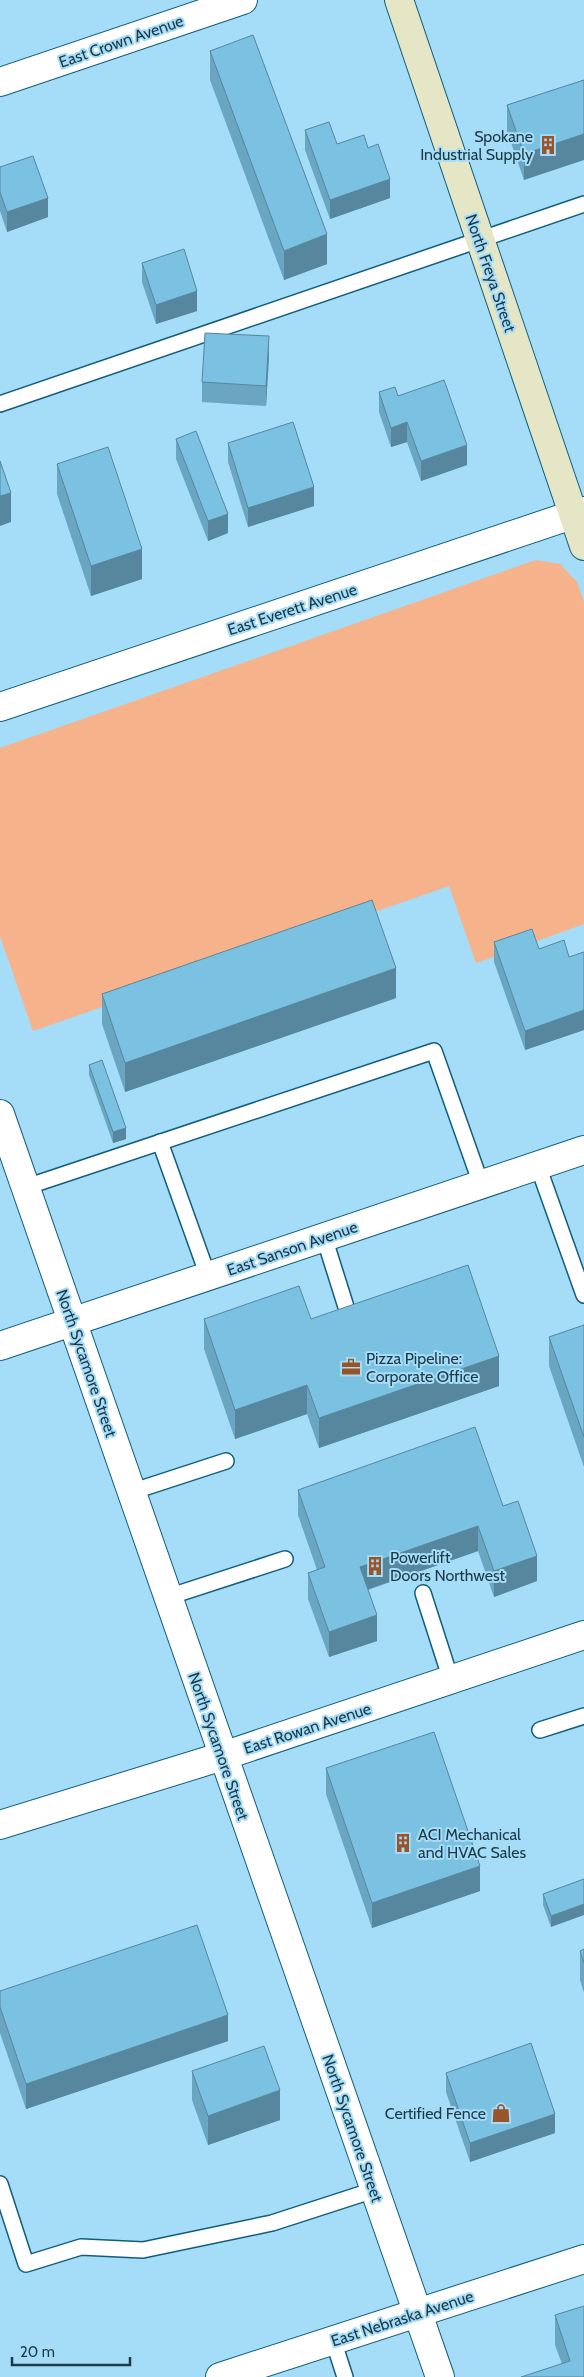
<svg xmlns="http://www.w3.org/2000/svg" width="584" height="2377" font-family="Cabin,sans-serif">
<rect width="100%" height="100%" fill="#a5dcf7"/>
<!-- green -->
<path fill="#f6b28b" d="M536 560 560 564 577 582 584 602V924L476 963 449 886 33 1031 0 936V748Z"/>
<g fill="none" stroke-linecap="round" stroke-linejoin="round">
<!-- lane casing -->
<g stroke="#105e7c" stroke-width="18">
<g id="lane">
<path d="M0 404 584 204"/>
<path d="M160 1142 208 1276"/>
<path d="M538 1166 584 1295"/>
<path d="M26 1187 434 1051 481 1184"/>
<path d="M324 1237 352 1326"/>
<path d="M131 1492 226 1461"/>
<path d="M423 1593 451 1680"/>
<path d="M168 1597 285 1559"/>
<path d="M540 1730 584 1716"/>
<path d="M0 2184 26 2264 81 2247 143 2250 272 2223 374 2190"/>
<path d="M333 2340 345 2377"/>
</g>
</g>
<!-- street casing -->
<g stroke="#105e7c" stroke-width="30">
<g id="street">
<path d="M0 82 243 0"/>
<path d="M0 707 584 511"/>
<path d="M0 1114 440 2377"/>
<path d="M0 1346 584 1150"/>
<path d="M0 1825 223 1756 584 1635"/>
<path d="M220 2377 584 2259"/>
</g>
</g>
<!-- secondary casing -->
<g stroke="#105e7c" stroke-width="30">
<path id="secondary" d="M399 0 584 546"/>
</g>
<!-- lane -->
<use href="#lane" stroke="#fff" stroke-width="15"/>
<!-- street -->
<use href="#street" stroke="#fff" stroke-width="28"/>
<!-- secondary -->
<use href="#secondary" stroke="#e5e6c5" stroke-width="28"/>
</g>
<!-- wall -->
<g fill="#6aa6c2">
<path d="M210 51 327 264 284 280 210 80Z"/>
<path d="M584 80 524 180 507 131V105Z"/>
<path d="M305 130 337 144 368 148 390 198 330 219 305 150Z"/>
<path d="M0 167 48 217 7 232 0 211Z"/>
<path d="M142 263 197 311 156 324 142 282Z"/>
<path d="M269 356 266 406 202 402V382Z"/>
<path d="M379 392 398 396 467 465 421 481 407 442 391 447 379 412Z"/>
<path d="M176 439 228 533 208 541 176 459Z"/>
<path d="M228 443 314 506 248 527 228 462Z"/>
<path d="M57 464 142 579 91 596 57 494Z"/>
<path d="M494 942 539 949 569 957 584 952V1030L525 1050 494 962Z"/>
<path d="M102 994 396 998 125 1092 102 1024Z"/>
<path d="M89 1065 126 1139 113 1143 89 1075Z"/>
<path d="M204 1319H311L499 1386 319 1448 307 1414 235 1439 204 1349Z"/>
<path d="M584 1325V1467L549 1366V1337Z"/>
<path d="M298 1490 503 1506 537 1581 494 1597 478 1551 368 1590 377 1641 329 1657 308 1599V1573L317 1570 298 1515Z"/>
<path d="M326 1768 480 1891 372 1928 326 1794Z"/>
<path d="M584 1879 551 1927 543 1905V1894Z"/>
<path d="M584 1949V1993L580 1980V1951Z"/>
<path d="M0 1991 228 2041 26 2109 0 2033Z"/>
<path d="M192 2071 280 2120 208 2145 192 2100Z"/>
<path d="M446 2073 555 2133 470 2162 446 2092Z"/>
<path d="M555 2315 584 2377 562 2364 555 2345Z"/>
</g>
<!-- shaded-wall -->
<g fill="#56879e">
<path d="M584 134V160L524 180V154Z"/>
<path d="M390 179V198L330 219V200Z"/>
<path d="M48 198V217L7 232V212Z"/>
<path d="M327 234V264L284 280V251Z"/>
<path d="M197 291V311L156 324V305Z"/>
<path d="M269 336V356L266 406V386Z"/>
<path d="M407 422V442L391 447V428Z"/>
<path d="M467 445V465L421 481V461Z"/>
<path d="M314 487V506L248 527V508Z"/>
<path d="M11 493V522L0 526V496Z"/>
<path d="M228 514V533L208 541V521Z"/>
<path d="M142 549V579L91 596V566Z"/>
<path d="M396 968V998L125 1092V1063Z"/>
<path d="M584 1010V1030L525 1050V1031Z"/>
<path d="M126 1128V1139L113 1143V1132Z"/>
<path d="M499 1356V1386L319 1448V1418Z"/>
<path d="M307 1385V1414L235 1439V1410Z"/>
<path d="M478 1526V1551L360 1592V1567Z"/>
<path d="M537 1556V1581L494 1597V1571Z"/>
<path d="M377 1615V1641L329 1657V1632Z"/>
<path d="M480 1866V1891L372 1928V1903Z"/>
<path d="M584 1904V1915L551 1927V1916Z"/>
<path d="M228 2015V2041L26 2109V2084Z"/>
<path d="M280 2090V2120L208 2145V2116Z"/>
<path d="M555 2114V2133L470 2162V2143Z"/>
</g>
<!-- building -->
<g fill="#7bc1e2" stroke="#56879e">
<path d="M253 35 327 234 284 251 210 51Z"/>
<path d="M584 80V134L524 154 507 105Z"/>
<path d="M329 122 337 144 364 135 368 148 378 144 390 179 330 200 305 130Z"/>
<path d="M33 156 48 198 7 212 0 192V167Z"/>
<path d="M184 249 197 291 156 305 142 263Z"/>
<path d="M205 333 269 336 266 386 202 382Z"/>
<path d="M444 380 467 445 421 461 407 422 391 428 379 392 395 387 398 396Z"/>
<path d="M293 422 314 487 248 508 228 443Z"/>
<path d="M196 431 228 514 208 521 176 439Z"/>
<path d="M108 447 142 549 91 566 57 464Z"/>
<path d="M0 461 11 493 0 496Z"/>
<path d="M372 900 396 968 125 1063 102 994Z"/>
<path d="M532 929 539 949 564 940 569 957 584 952V1010L525 1031 494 942Z"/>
<path d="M102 1060 126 1128 113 1132 89 1065Z"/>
<path d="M468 1265 499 1356 319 1418 307 1385 235 1410 204 1319 299 1286 311 1319Z"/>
<path d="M584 1325V1437L549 1337Z"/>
<path d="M475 1427 503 1506 518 1501 537 1556 494 1571 478 1526 360 1567 377 1615 329 1632 308 1573 325 1567 298 1490Z"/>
<path d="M434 1732 480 1866 372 1903 326 1768Z"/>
<path d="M584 1879V1904L551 1916 543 1894Z"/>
<path d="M197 1925 228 2015 26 2084 0 2007V1991Z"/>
<path d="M584 1949V1963L580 1951Z"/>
<path d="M531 2043 555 2114 470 2143 446 2073Z"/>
<path d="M264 2046 280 2090 208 2116 192 2071Z"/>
<path d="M584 2306V2377H521L570 2361 555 2315Z"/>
</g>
<!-- icons -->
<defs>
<g id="building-bare" transform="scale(1.5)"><path d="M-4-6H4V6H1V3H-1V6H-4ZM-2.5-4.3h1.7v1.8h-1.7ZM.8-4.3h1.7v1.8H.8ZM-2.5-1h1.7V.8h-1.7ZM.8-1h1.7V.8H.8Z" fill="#995429" stroke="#a5dcf7" stroke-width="2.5" paint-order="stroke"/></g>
<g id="office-bare" transform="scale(1.5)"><path d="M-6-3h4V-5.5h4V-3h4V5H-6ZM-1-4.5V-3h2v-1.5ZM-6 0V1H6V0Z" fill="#995429" stroke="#a5dcf7" stroke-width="2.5" paint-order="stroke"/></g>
<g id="shop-bare" transform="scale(1.5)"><path d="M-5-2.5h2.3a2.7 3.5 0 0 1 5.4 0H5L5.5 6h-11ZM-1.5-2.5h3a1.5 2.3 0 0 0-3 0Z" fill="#995429" stroke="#a5dcf7" stroke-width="2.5" paint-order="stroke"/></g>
</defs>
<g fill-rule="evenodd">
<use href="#building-bare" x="548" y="145"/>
<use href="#office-bare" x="351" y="1367"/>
<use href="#building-bare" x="375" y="1566"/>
<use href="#building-bare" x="403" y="1843"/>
<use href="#shop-bare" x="501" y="2113"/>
</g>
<g text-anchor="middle" stroke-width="4" stroke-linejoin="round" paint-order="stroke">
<!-- street labels -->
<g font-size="16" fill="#1c3946" stroke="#a5dcf7">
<text transform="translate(121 41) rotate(-19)" y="6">East Crown Avenue</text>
<text transform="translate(491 273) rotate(71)" y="6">North Freya Street</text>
<text transform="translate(292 609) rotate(-18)" y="6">East Everett Avenue</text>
<text transform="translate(292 1248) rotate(-19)" y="6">East Sanson Avenue</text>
<text transform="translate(87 1363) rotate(71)" y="6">North Sycamore Street</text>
<text transform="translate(307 1728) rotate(-18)" y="6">East Rowan Avenue</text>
<text transform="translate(219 1746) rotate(71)" y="6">North Sycamore Street</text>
<text transform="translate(353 2128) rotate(71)" y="6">North Sycamore Street</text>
<text transform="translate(402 2318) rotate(-18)" y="6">East Nebraska Avenue</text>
</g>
<!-- poi labels -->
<g font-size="16" fill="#1c3946" stroke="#a5dcf7" text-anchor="start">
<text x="533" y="142" text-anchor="end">Spokane<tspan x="533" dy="18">Industrial Supply</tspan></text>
<text x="366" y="1364">Pizza Pipeline:<tspan x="366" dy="18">Corporate Office</tspan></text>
<text x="390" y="1563">Powerlift<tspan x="390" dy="18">Doors Northwest</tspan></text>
<text x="418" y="1840">ACI Mechanical<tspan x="418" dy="18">and HVAC Sales</tspan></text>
<text x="486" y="2119" text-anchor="end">Certified Fence</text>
</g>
</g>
<!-- scale -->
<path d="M12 2357v8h118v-8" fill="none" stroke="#1c3946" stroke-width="2.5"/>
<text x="20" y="2357" font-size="15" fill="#1c3946" stroke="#a5dcf7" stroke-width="4" paint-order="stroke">20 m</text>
</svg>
